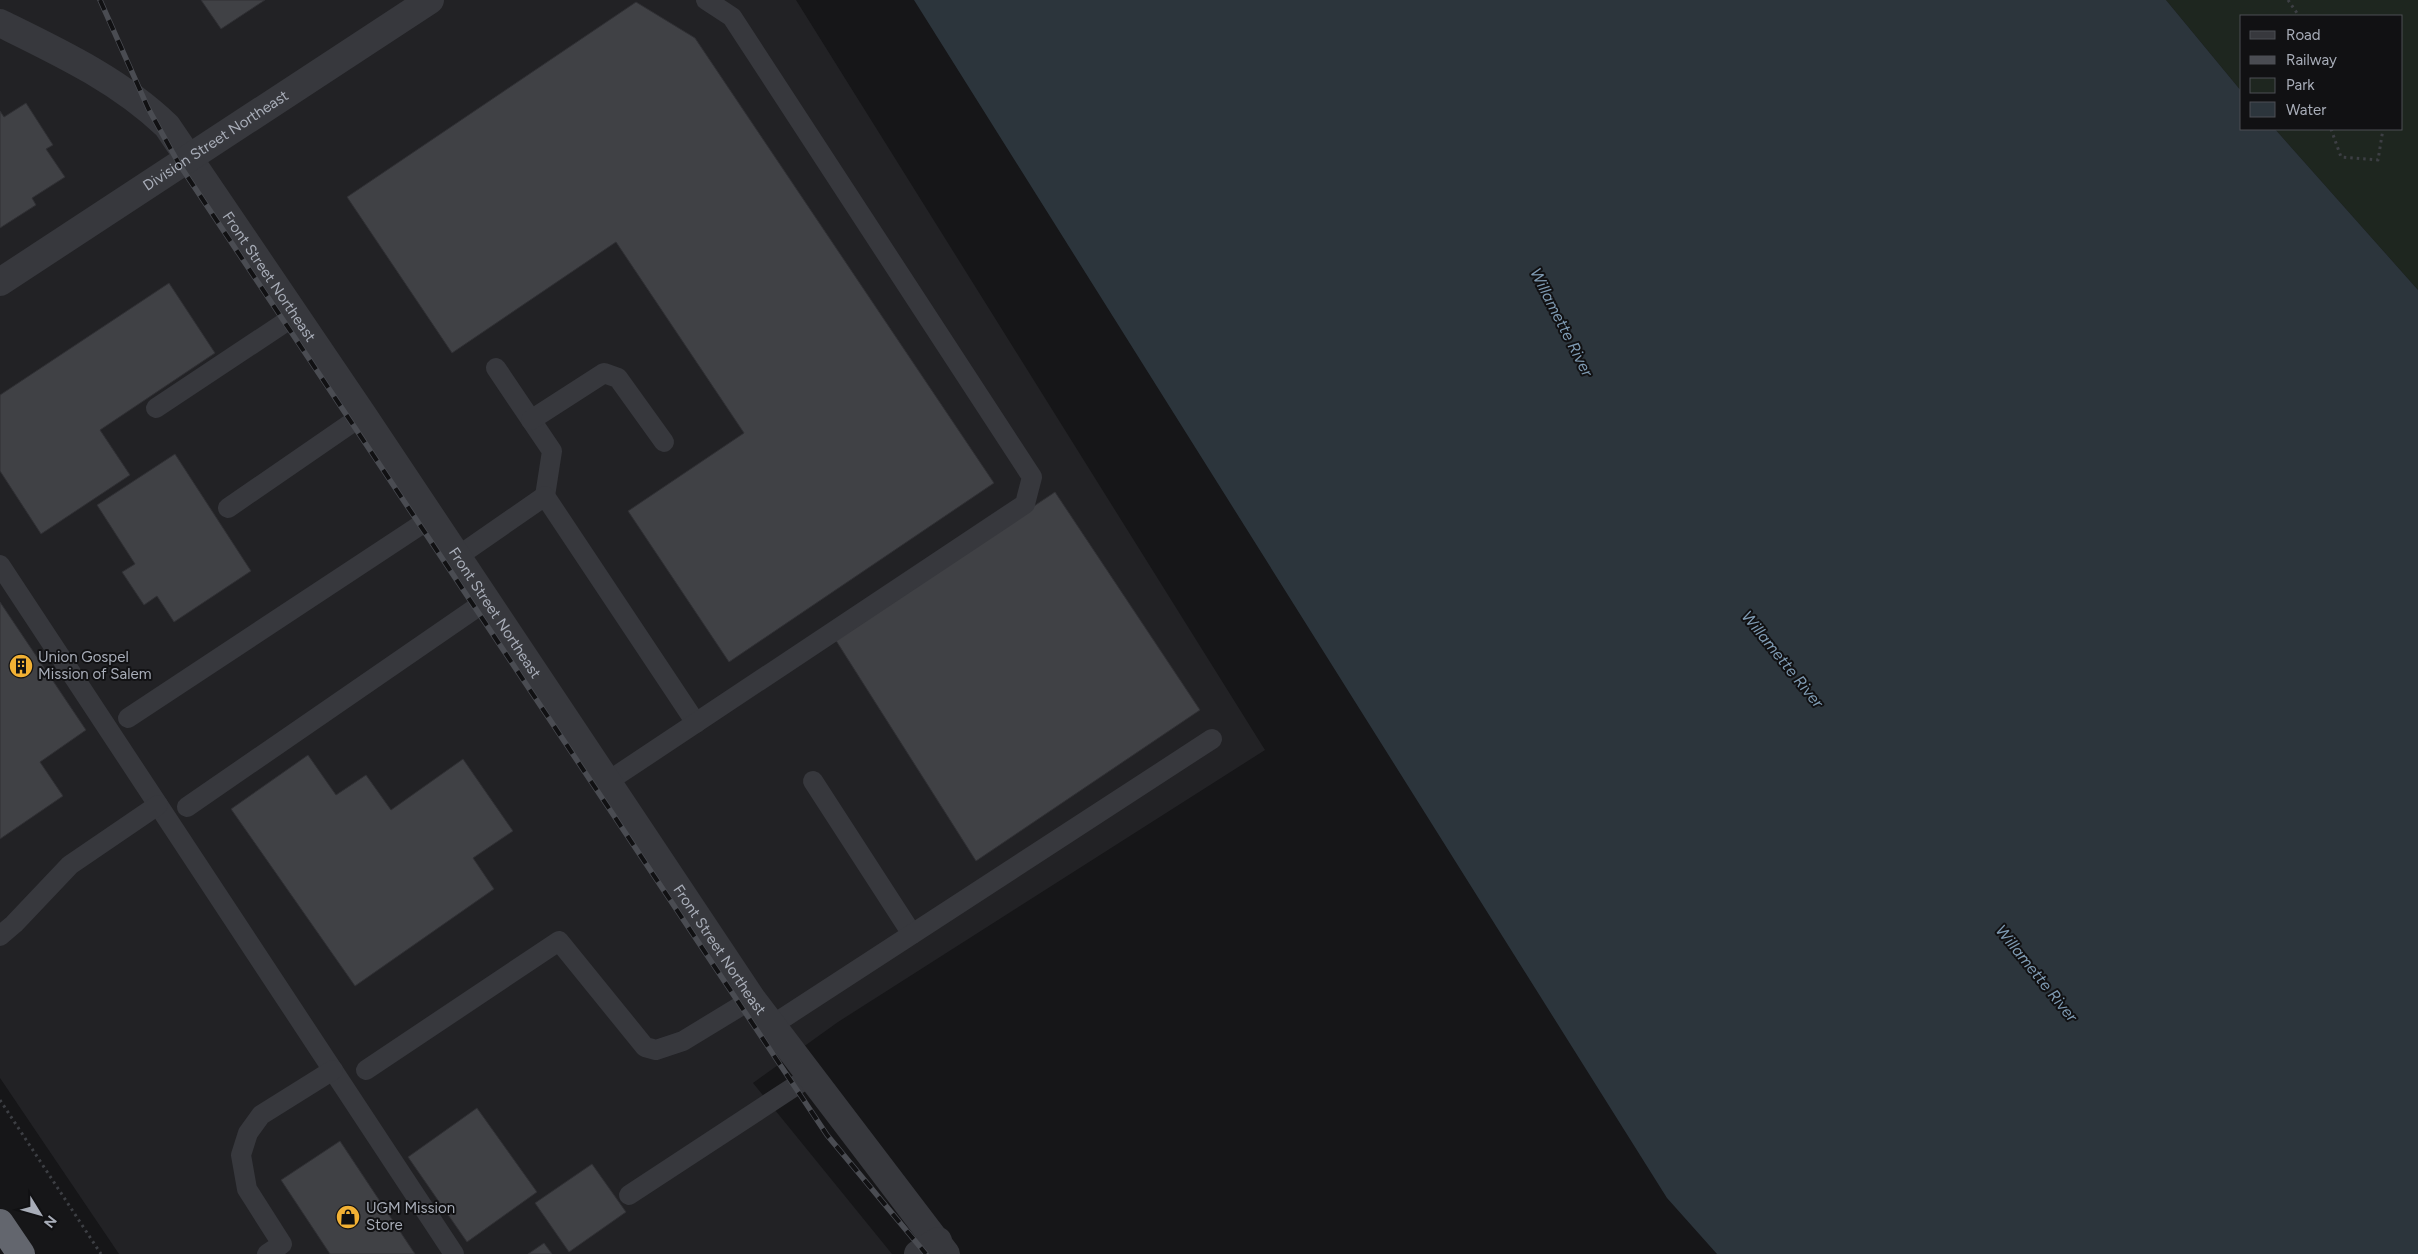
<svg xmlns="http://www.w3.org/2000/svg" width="2418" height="1254" font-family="Figtree,sans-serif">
<rect width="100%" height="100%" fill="#161618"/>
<!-- built -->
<path fill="#222225" d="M0 0H796L1265 750 838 1022 753 1083 892 1254H119L0 1078Z"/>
<!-- green -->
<path fill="#1e261f" d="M2166 0H2418V290L2275 129H2402V16H2242V92Z"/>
<!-- water -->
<path fill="#2c353c" d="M914 0H2166L2242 92V129H2275L2418 290V1254H1717L1667 1198Z"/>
<!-- building -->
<g fill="#404145" stroke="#303034">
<path d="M201 0H265L221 29Z"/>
<path d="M636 2 695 38 994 483 729 662 628 511 744 433 616 242 452 353 347 197Z"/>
<path d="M26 103 53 145 46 149 65 177 32 198 36 205 0 228V111L4 117Z"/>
<path d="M169 283 215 353 100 430 130 475 41 534 0 471V395Z"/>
<path d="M175 454 251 571 174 622 157 596 144 605 122 572 135 564 97 505Z"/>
<path d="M1055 492 1200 710 976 861 835 639Z"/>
<path d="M0 602 86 730 40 762 63 796 0 839Z"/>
<path d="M308 755 336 795 366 775 391 810 463 759 513 831 473 858 494 889 355 986 231 809Z"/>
<path d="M477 1108 537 1192 467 1242 408 1157Z"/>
<path d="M340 1141 415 1254H330L281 1180Z"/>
<path d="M592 1164 626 1212 569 1252 535 1203Z"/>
<path d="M544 1243 552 1254H528Z"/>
</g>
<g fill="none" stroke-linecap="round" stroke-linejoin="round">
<!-- path -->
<g stroke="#3d3f44" stroke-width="3" stroke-dasharray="2.5 4" stroke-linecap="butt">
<path d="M2288 0 2299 16"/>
<path d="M2331 129 2341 157 2378 160 2383 129"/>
<path d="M0 1100 101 1254"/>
</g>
<!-- lane -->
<g stroke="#37383d" stroke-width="20">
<path d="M496 368 552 451 545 496"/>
<path d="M156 408 296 315"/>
<path d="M531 420 604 373 618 378 664 442"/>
<path d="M228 508 363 415"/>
<path d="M457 557 545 496 696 723"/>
<path d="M0 565 454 1254"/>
<path d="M128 718 431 518"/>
<path d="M813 781 912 934"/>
<path d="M607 782 1025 504 1032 477 732 17 706 0"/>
<path d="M187 807 486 601"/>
<path d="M0 936 14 924 70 865 158 805"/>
<path d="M771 1026 1212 739"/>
<path d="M366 1070 559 941 645 1047 656 1050 683 1041 752 999"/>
<path d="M629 1195 809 1077"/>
<path d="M267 1254 282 1244 247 1189 241 1155 248 1133 261 1115 333 1070"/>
</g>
<!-- street -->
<g stroke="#37383d" stroke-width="28">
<path id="s1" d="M0 23C59 52 119 80 167 126L363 415 752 999 946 1254"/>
<path id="s2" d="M0 282 430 0"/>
<path d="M918 1254 938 1241"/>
</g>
<!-- highway -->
<path stroke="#63666e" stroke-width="28" d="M0 1223 21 1254"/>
<!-- rail casing -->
<g stroke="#4a4c52" stroke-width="5.5">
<path id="rail" d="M100 0 148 108 179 164 827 1135 926 1254"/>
</g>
<!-- rail -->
<use href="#rail" stroke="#111113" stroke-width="4" stroke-dasharray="11" stroke-linecap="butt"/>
</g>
<!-- icons -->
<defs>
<g id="building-disc" transform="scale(1.25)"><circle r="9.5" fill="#f2b134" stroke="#111113"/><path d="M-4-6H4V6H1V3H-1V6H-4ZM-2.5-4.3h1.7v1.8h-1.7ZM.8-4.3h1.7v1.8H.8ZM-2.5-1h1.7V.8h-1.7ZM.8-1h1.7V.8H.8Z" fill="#111"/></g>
<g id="shop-disc" transform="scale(1.25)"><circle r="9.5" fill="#f2b134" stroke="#111113"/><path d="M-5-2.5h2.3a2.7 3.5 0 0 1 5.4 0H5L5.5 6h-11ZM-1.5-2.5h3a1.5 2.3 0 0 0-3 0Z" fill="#111"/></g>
</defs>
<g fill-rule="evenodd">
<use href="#building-disc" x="21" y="666"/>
<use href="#shop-disc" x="348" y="1217"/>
</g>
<g text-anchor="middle" stroke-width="4" stroke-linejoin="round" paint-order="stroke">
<!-- street labels -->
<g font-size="15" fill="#a8adb8" stroke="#111113">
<text dy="5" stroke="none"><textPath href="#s2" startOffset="258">Division Street Northeast</textPath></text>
<text dy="5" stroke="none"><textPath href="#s1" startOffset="379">Front Street Northeast</textPath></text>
<text dy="5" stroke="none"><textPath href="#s1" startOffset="784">Front Street Northeast</textPath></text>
<text dy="5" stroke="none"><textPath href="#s1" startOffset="1189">Front Street Northeast</textPath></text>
</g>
<!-- poi labels -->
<g font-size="15" fill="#a8adb8" stroke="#111113" text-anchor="start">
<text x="38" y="662">Union Gospel<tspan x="38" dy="17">Mission of Salem</tspan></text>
<text x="366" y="1213">UGM Mission<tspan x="366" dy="17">Store</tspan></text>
</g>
<!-- water labels -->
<g font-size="16" font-style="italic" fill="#7f9bb3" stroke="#111113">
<text transform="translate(1562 322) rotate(63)" y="6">Willamette River</text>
<text transform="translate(1783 659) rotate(51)" y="6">Willamette River</text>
<text transform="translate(2037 973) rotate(51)" y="6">Willamette River</text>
</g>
</g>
<!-- legend -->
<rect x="2240" y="15" width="162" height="115" fill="#111113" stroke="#4d4f55"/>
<rect x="2250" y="31" width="25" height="8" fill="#37383d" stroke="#4d4f55"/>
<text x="2286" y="40" font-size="15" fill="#a8adb8">Road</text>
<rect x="2250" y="56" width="25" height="8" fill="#4a4c52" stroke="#4d4f55"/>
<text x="2286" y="65" font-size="15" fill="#a8adb8">Railway</text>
<rect x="2250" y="78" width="25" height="15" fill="#1e261f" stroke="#4d4f55"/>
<text x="2286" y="90" font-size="15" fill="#a8adb8">Park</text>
<rect x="2250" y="102" width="25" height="15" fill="#2c353c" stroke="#4d4f55"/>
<text x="2286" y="115" font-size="15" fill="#a8adb8">Water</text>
<!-- north arrow -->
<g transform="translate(40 1214) rotate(127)" stroke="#111113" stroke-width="4" paint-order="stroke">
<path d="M0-4L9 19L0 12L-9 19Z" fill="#a8adb8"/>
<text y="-8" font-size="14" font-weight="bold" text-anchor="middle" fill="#a8adb8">N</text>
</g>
</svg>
